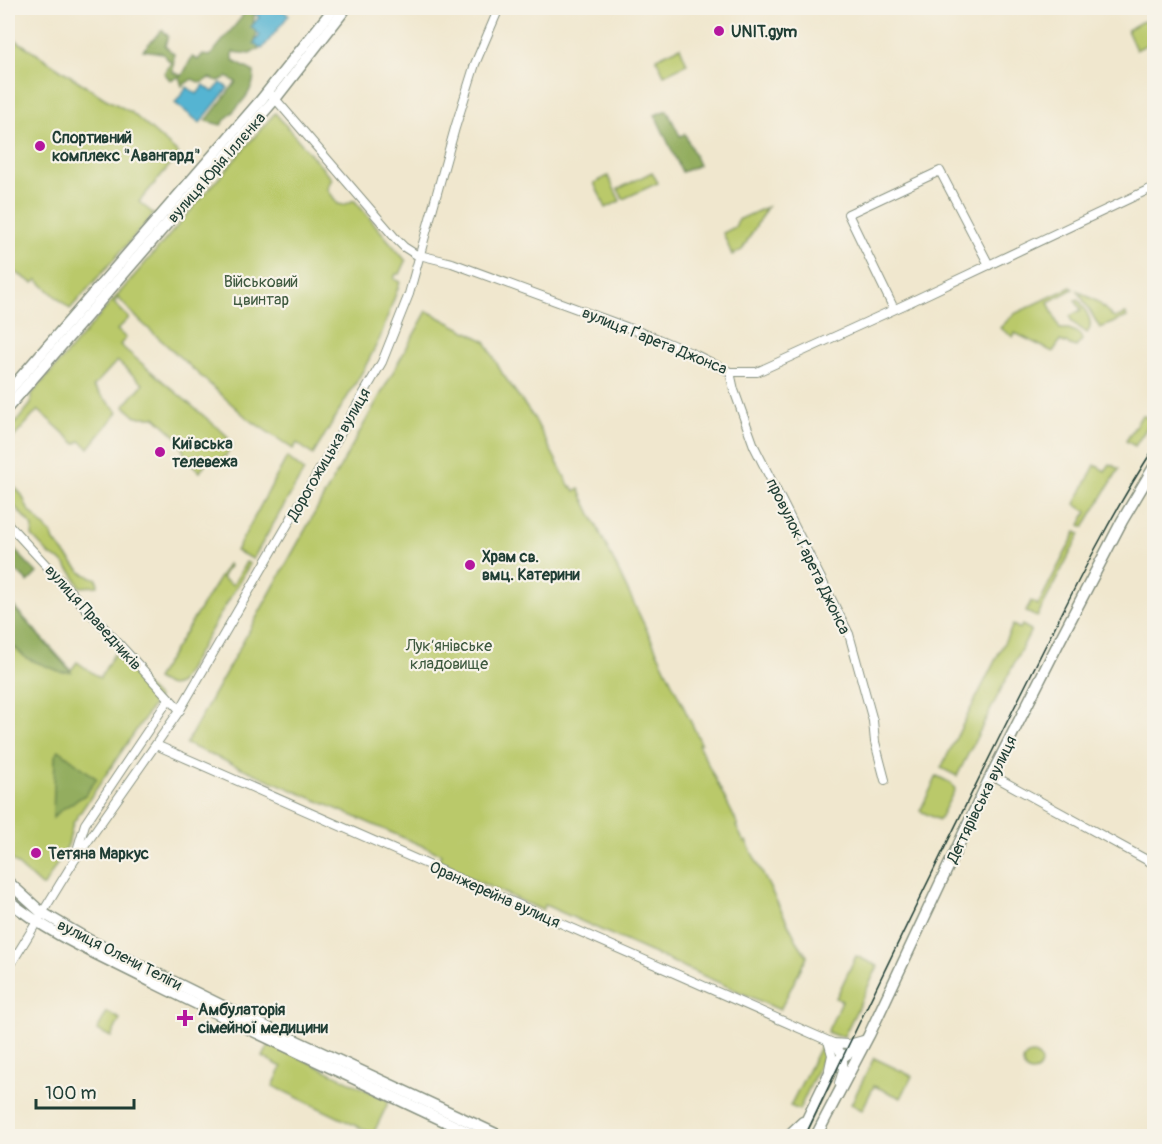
<svg xmlns="http://www.w3.org/2000/svg" width="1162" height="1144" font-family="Pangolin,sans-serif">
<rect width="100%" height="100%" fill="#f7f3e8"/>
<filter id="ink" filterUnits="userSpaceOnUse"><feTurbulence type="fractalNoise" baseFrequency=".0167" numOctaves="2"/><feDisplacementMap in="SourceGraphic" scale="12" xChannelSelector="R" yChannelSelector="G"/><feConvolveMatrix kernelMatrix="1 2 1 2 8 2 1 2 1" color-interpolation-filters="sRGB"/></filter>
<filter id="wash" filterUnits="userSpaceOnUse"><feTurbulence type="fractalNoise" baseFrequency=".008" numOctaves="4" result="noise"/><feDisplacementMap in="SourceGraphic" scale="24" xChannelSelector="R" yChannelSelector="G"/><feGaussianBlur stdDeviation="1.35" result="paint"/><feColorMatrix in="noise" values="0 0 0 0 0 0 0 0 0 0 0 0 0 0 0 0 0 1.4 0 .05"/><feComposite in="paint" operator="in"/></filter>
<g filter="url(#wash)">
<rect width="100%" height="100%" fill="#f0e7ce"/>
<!-- green -->
<g fill="#bac96b" stroke="#6c8350" stroke-width="1.5">
<path d="M1154 19V41L1136 50 1127 30 1141 22Z"/>
<path d="M8 35 104 98 131 112 179 154 139 202 154 214 70 309 37 280 33 283 10 269 8 272Z"/>
<path d="M680 47 687 64 664 75 656 58Z"/>
<path d="M275 113 332 179 329 184 328 190 338 204 344 205 354 200 406 261 400 274H396L394 279 400 282 380 338 364 369 313 455 297 443 293 449 247 418 140 321 118 298 114 303 129 318 117 330 126 338 120 345 224 433 233 445 220 464 208 459 200 472 185 457 180 440 155 417H136L124 406 143 384 117 361 93 387 118 412 89 448 80 441 76 444 38 410 8 444V432L31 404V395Z"/>
<path d="M652 172 658 183 623 199 618 189Z"/>
<path d="M608 176 620 201 606 208 594 183Z"/>
<path d="M767 207 742 250 732 255 723 233 735 227 738 220Z"/>
<path d="M1071 287 1073 289 1048 302 1060 329H1069L1080 334 1082 340 1076 347 1060 341 1053 352 1015 333 1013 337 1000 328 1014 314Z"/>
<path d="M1078 291 1098 302 1114 318 1126 314 1127 317 1100 328Z"/>
<path d="M1079 299C1084 309 1096 323 1087 333L1072 322 1070 316 1081 310 1075 300Z"/>
<path d="M427 311 485 341 502 373 534 418 570 487 572 486 575 491 579 489 701 743 698 744 738 825 736 826 744 842 746 841 797 941 807 956 780 1010 545 905 542 910 438 864 441 854 186 744Z"/>
<path d="M1142 415 1152 420 1135 446 1126 441Z"/>
<path d="M287 457 304 471 253 559 236 551Z"/>
<path d="M1110 464 1119 469 1084 527 1080 525 1087 512 1075 504 1095 465 1105 471Z"/>
<path d="M8 480 22 495 28 509 52 535 54 541 82 573 97 579 98 586 80 587 73 574 62 561 51 556 32 536 33 527 8 499Z"/>
<path d="M1076 532 1080 534 1037 617 1026 612 1031 601 1038 605Z"/>
<path d="M246 562 250 564 180 683C170 689 165 684 156 679L228 564 229 566 222 578 233 585Z"/>
<path d="M8 600 71 670 77 662 100 678 114 654 158 698 73 823 68 845 44 886H41L8 856Z"/>
<path d="M1013 625 1020 629 1022 625 1031 630 957 776 941 768Z"/>
<path d="M937 776 951 783 955 789 939 820 920 811Z"/>
<path d="M856 956 878 966 844 1036H837L827 1032 842 1001 836 998Z"/>
<path d="M107 1012 120 1019 111 1037 97 1030Z"/>
<path d="M270 1043 389 1101 373 1134 273 1086 282 1067 263 1057Z"/>
<path d="M821 1045 825 1051 824 1055 799 1110 790 1106Z"/>
<circle cx="1032" cy="1063" r="9"/>
<path d="M874 1058 912 1076 901 1098 874 1086 862 1110 851 1104Z"/>
</g>
<!-- forest -->
<g fill="#93ad5f" stroke="#59754a" stroke-width="1.5">
<path d="M238 8H251L255 13 253 23 257 32 255 41 260 48 250 54 233 52V61L254 72C255 96 234 108 221 125L206 121 236 82 227 77 219 81 209 78 201 83 192 79 182 86 179 77 170 80 164 73 171 63 162 53 143 50 162 30 168 36 165 46 174 54 173 72 182 76 192 57 198 60 202 55 210 56 242 17 243 11Z"/>
<path d="M667 110 680 136 685 134 699 165 682 172 655 115Z"/>
<path d="M8 543 37 573 28 582 14 569 8 574Z"/>
<path d="M8 601 71 672H61L26 658 8 641Z"/>
<path d="M59 750 97 779 85 795 61 810 53 818 55 756Z"/>
</g>
<!-- water -->
<g fill="#54b4d2" stroke="#3a7883" stroke-width="1.5">
<path d="M252 8H279L289 15 262 49 254 43 260 35 251 27 259 17 250 10Z"/>
<path d="M221 83 228 88 200 123 175 103 187 87 197 94 204 85 213 92Z"/>
</g>
</g>
<g filter="url(#ink)">
<g fill="none" stroke-linecap="round" stroke-linejoin="round">
<!-- minor casing -->
<g stroke="#889281" stroke-width="10">
<g id="minor">
<path d="M272 95 396 239 404 247 415 254 452 263 656 338 696 355 730 372H757L904 305 1154 187"/>
<path d="M894 309 848 214 940 171 989 265"/>
<path d="M730 372 734 390 754 446 849 634 873 721 875 742 885 780"/>
<path d="M8 524 180 710"/>
<path d="M156 745 833 1043 848 1044 863 1040"/>
<path d="M992 775 1154 864"/>
<path d="M76 854 85 824 169 699"/>
<path d="M8 969 74 861 180 710 382 362 409 294 455 128 475 64 499 8"/>
<path d="M828 1041 832 1055 829 1069"/>
<path d="M833 1043C846 1055 845 1067 839 1083"/>
</g>
</g>
<!-- major casing -->
<g stroke="#889281" stroke-width="13">
<g id="major">
<path d="M8 392 261 100 334 8"/>
<path d="M8 407 275 99 346 8"/>
<path d="M8 882 41 912 89 940 243 1016 500 1136"/>
<path d="M8 900C51 936 105 957 154 983 261 1036 369 1085 476 1136"/>
<path d="M788 1136 803 1122"/>
<path d="M799 1136 834 1064C842 1055 854 1052 862 1042"/>
<path d="M816 1136 869 1035 988 782 1061 638 1122 521 1154 467"/>
</g>
</g>
<!-- minor -->
<use href="#minor" stroke="#fff" stroke-width="8"/>
<!-- major -->
<use href="#major" stroke="#fff" stroke-width="10"/>
<!-- tram -->
<path stroke="#1f3d34" stroke-width="1.5" d="M805 1136C873 993 943 850 1014 708 1059 620 1101 530 1154 448"/>
</g>
</g>
<!-- markers -->
<g fill="#b5179e" stroke="#f7f3e8" stroke-width="2">
<circle cx="719" cy="31" r="6"/>
<circle cx="40" cy="146" r="6"/>
<circle cx="160" cy="452" r="6"/>
<circle cx="470" cy="565" r="6"/>
<circle cx="36" cy="853" r="6"/>
<path d="M182 1009h6v6h6v6h-6v6h-6v-6h-6v-6h6z"/>
</g>
<g text-anchor="middle" stroke-width="4.5" stroke-linejoin="round" paint-order="stroke">
<!-- poi labels -->
<g font-size="16" font-weight="bold" fill="#1f3d34" stroke="#f7f3e8" text-anchor="start">
<text x="731" y="37">UNIT.gym</text>
<text x="52" y="143">Спортивний<tspan x="52" dy="18">комплекс "Авангард"</tspan></text>
<text x="172" y="449">Київська<tspan x="172" dy="18">телевежа</tspan></text>
<text x="482" y="562">Храм св.<tspan x="482" dy="18">вмц. Катерини</tspan></text>
<text x="48" y="859">Тетяна Маркус</text>
<text x="198" y="1015">Амбулаторія<tspan x="198" dy="18">сімейної медицини</tspan></text>
</g>
<!-- street labels -->
<g font-size="16" fill="#1f3d34" stroke="#f7f3e8">
<text transform="translate(216 167) rotate(-49)" y="6">вулиця Юрія Іллєнка</text>
<text transform="translate(655 340) rotate(22)" y="6">вулиця Ґарета Джонса</text>
<text transform="translate(328 454) rotate(-60)" y="6">Дорогожицька вулиця</text>
<text transform="translate(809 556) rotate(64)" y="6">провулок Ґарета Джонса</text>
<text transform="translate(94 617) rotate(48)" y="6">вулиця Праведників</text>
<text transform="translate(981 799) rotate(-64)" y="6">Дегтярівська вулиця</text>
<text transform="translate(495 894) rotate(24)" y="6">Оранжерейна вулиця</text>
<text transform="translate(120 954) rotate(27)" y="6">вулиця Олени Теліги</text>
</g>
<!-- park labels -->
<g font-size="16" fill="#3e593f" stroke="#f7f3e8">
<text x="261" y="287">Військовий<tspan x="261" dy="18">цвинтар</tspan></text>
<text x="449" y="651">Лукʼянівське<tspan x="449" dy="18">кладовище</tspan></text>
</g>
</g>
<!-- margin -->
<rect width="1162" height="1144" fill="none" stroke="#f7f3e8" stroke-width="30"/>
<!-- scale -->
<path d="M36 1099v9h98v-9" fill="none" stroke="#1f3d34" stroke-width="3"/>
<text x="45" y="1099" font-size="18" fill="#1f3d34" stroke="#f7f3e8" stroke-width="4.5" paint-order="stroke">100 m</text>
</svg>
